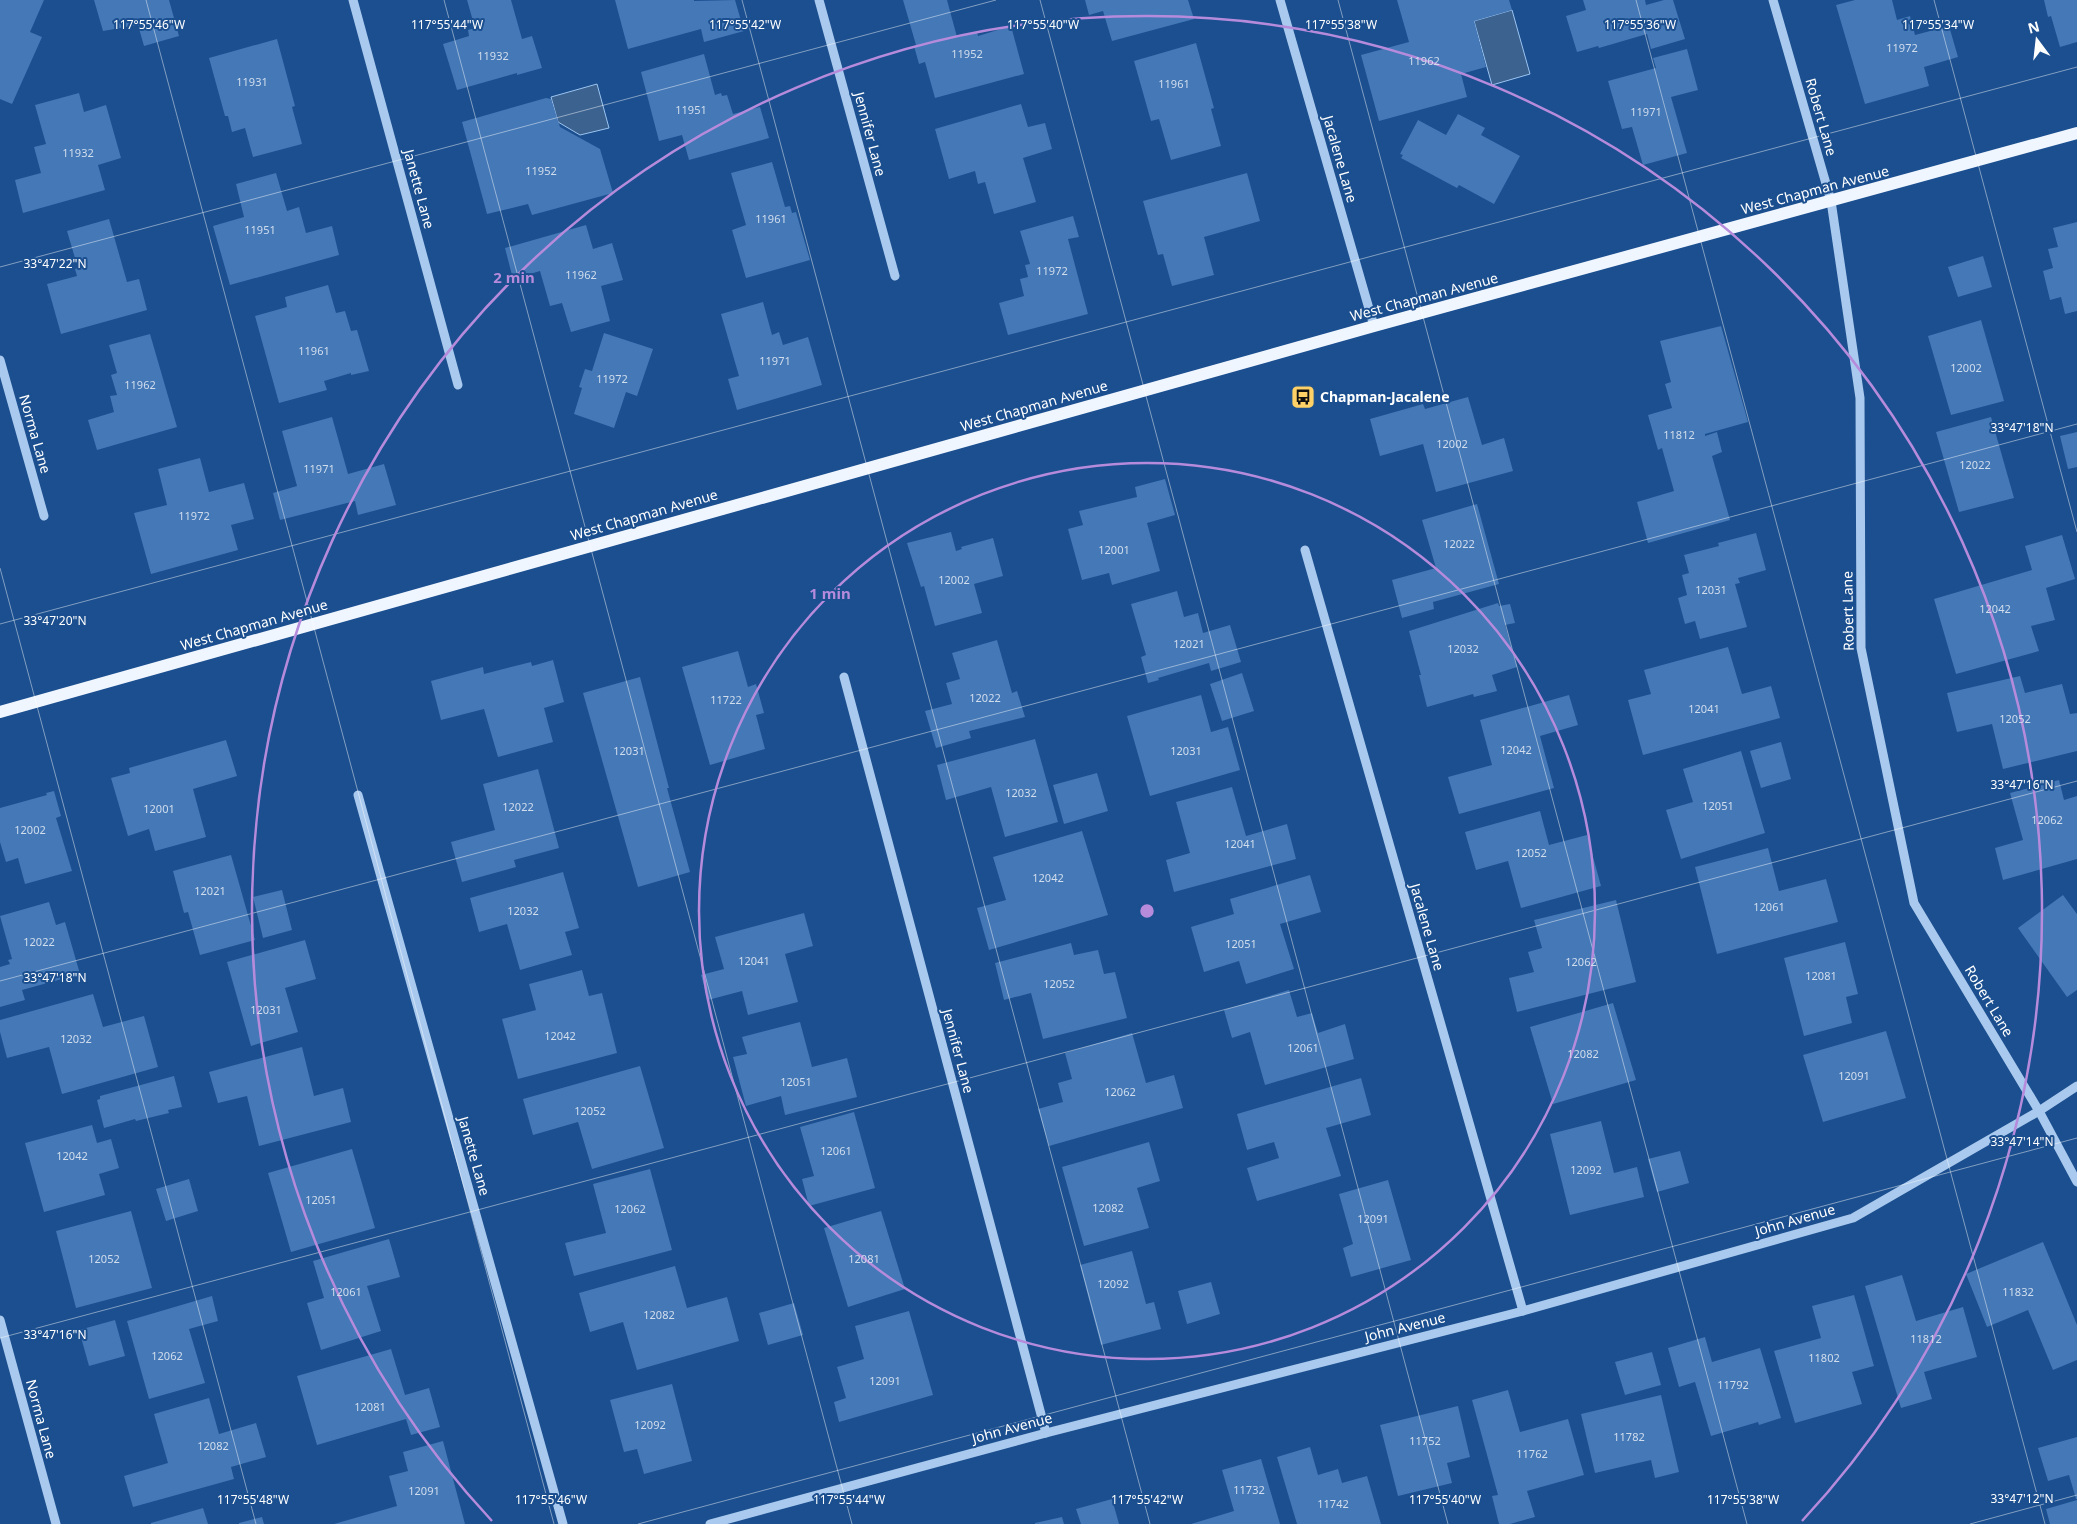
<svg xmlns="http://www.w3.org/2000/svg" width="2077" height="1524" font-family="'Noto Sans',sans-serif">
<rect width="100%" height="100%" fill="#1b4f8f"/>
<!-- water -->
<g fill="#3c6290" stroke="#9cc4f0">
<path d="M1512 10 1530 74 1492 85 1474 21Z"/>
<path d="M597 84 609 128 580 135 558 122 551 97Z"/>
</g>
<!-- building -->
<g fill="#4478b7">
<path d="M0 0H44L30 32 42 37 12 104 0 99Z"/>
<path d="M94 0H169L179 36 144 46 138 25 103 31Z"/>
<path d="M467 0H511L522 39 532 36 542 68 517 75V73L457 90 443 44 469 36 468 30 475 28Z"/>
<path d="M615 0H694V1L735 0 744 31 704 42 701 29 628 49Z"/>
<path d="M903 0H947L957 37 977 32 978 36 1011 26 1024 74 935 98 925 62 919 64 914 46 916 45Z"/>
<path d="M1085 0H1188L1194 19 1112 41 1103 11 1089 15Z"/>
<path d="M1397 0H1509L1512 10 1474 21 1486 67 1461 74 1467 97 1379 121 1361 55 1409 42Z"/>
<path d="M1583 0H1645L1646 5 1664 0H1673L1685 39 1651 49 1647 34 1599 48 1598 46 1577 52 1566 16 1586 10Z"/>
<path d="M1855 0H1892L1897 20 1910 16 1915 35 1949 26 1958 57 1924 67 1929 86 1865 104 1836 5Z"/>
<path d="M2044 0H2077V42L2060 47 2051 16 2048 17Z"/>
<path d="M277 39 295 106 292 107 302 144 253 157 245 128 232 132 228 116H225L209 58Z"/>
<path d="M1196 43 1214 108 1211 109 1221 146 1171 160 1159 119 1151 121 1134 61Z"/>
<path d="M1687 49 1698 90 1671 97 1687 153 1643 165 1632 127 1622 129 1608 81 1656 68 1653 58Z"/>
<path d="M704 54 715 95 721 93 722 96 727 95 733 114 760 107 769 138 689 160 682 135 659 141 641 72Z"/>
<path d="M79 93 84 112 106 105 121 158 98 165 105 190 23 213 15 180 41 173 34 147 46 144 35 105Z"/>
<path d="M546 98 551 99 560 127 600 149 613 193 532 215 528 204 487 214 462 122Z"/>
<path d="M1021 104 1028 127 1045 123 1052 149 1023 158 1036 202 994 214 985 182 978 184 975 171 949 179 935 129Z"/>
<path d="M1458 114 1485 128 1481 135 1520 156 1494 204 1459 185 1457 188 1401 158 1403 155 1400 154 1418 120 1446 135Z"/>
<path d="M772 162 785 207 790 206 792 213 796 212 810 260 746 278 732 230 746 225 731 173Z"/>
<path d="M276 173 287 211 299 207 306 233 332 226 339 255 230 285 213 226 244 217 236 184Z"/>
<path d="M1247 173 1260 221 1204 237 1214 275 1172 286 1163 254 1158 255 1143 201Z"/>
<path d="M1073 216 1079 237 1068 239 1088 314 1008 335 999 303 1024 296 1020 279 1028 277 1025 265 1030 264 1020 231Z"/>
<path d="M109 219 127 282 139 279 147 310 61 334 47 284 77 276 75 269 78 268 67 231Z"/>
<path d="M2077 222V311L2065 314 2061 297 2050 300 2043 271 2053 268 2048 249 2058 247 2053 228Z"/>
<path d="M586 225 593 249 612 243 623 280 601 286 610 321 571 332 562 303 550 306 540 271 513 279 505 248Z"/>
<path d="M1983 256 1992 287 1958 297 1948 267Z"/>
<path d="M328 285 336 313 345 311 351 331 357 330 369 371 351 375V373L324 381 327 390 279 403 255 316 287 307 285 297Z"/>
<path d="M763 302 772 335 779 332 783 345 808 337 822 385 737 410 728 379 739 376 721 314Z"/>
<path d="M1981 320 2004 401 1951 415 1928 336Z"/>
<path d="M1721 326 1748 422 1705 434V436L1717 432 1722 452 1712 456 1730 520 1648 543 1637 502 1674 491 1662 448 1658 450 1648 415 1672 408 1665 384 1671 382 1660 341Z"/>
<path d="M604 333 653 349 637 396 626 392 614 428 574 414 582 388 579 387 585 369 592 371Z"/>
<path d="M150 334 177 427 97 450 88 420 114 412 110 396 117 395 111 375 117 373 109 345Z"/>
<path d="M1468 397 1482 445 1504 438 1513 471 1436 492 1423 444 1380 456 1370 419 1423 404 1425 409Z"/>
<path d="M332 417 348 474 384 464 396 505 358 515 355 501 280 520 273 493 297 486 282 431Z"/>
<path d="M1991 417 2014 498 1959 512 1936 432Z"/>
<path d="M2077 432V467L2068 469 2060 436Z"/>
<path d="M200 458 209 492 244 483 254 519 231 525 238 550 151 574 134 513 167 505 158 469Z"/>
<path d="M1165 479 1175 515 1147 523 1160 571 1112 585 1109 573 1082 580 1068 529 1083 525 1079 511 1137 497 1135 487Z"/>
<path d="M1477 504 1499 584 1433 602 1434 609 1402 618 1392 580 1436 568 1422 520Z"/>
<path d="M951 532 956 551 962 549 961 547 993 538 1003 576 974 584 982 613 935 626 924 586 921 587 907 543Z"/>
<path d="M1756 533 1766 570 1738 578 1740 583 1735 584 1747 627 1700 639 1695 621 1685 624 1678 598 1687 595 1682 575 1689 573 1684 555 1719 546 1718 543Z"/>
<path d="M2062 535 2075 579 2046 588 2055 620 2031 626 2039 651 1956 674 1934 599 2032 570 2025 546Z"/>
<path d="M1177 591 1184 617 1198 613 1203 633 1230 625 1241 662 1211 671 1209 663 1158 678 1159 680 1148 683 1141 657 1146 655 1131 604Z"/>
<path d="M1498 603 1499 606 1510 604 1515 623 1505 625 1517 667 1492 675 1497 691 1474 697 1473 694 1427 707 1419 675H1421L1409 631Z"/>
<path d="M997 640 1012 693 1017 691 1025 717 969 731 971 738 936 748 925 711 952 704 946 683 960 679 952 653Z"/>
<path d="M1728 647 1742 694 1771 686 1780 718 1643 755 1628 700 1651 694 1644 670Z"/>
<path d="M738 651 748 687 756 684 764 713 756 715 765 749 710 765 682 667Z"/>
<path d="M553 660 564 702 544 708 553 742 498 757 484 709 441 720 431 681 483 667 484 674 531 662 532 666Z"/>
<path d="M1242 673 1254 711 1222 721 1210 684Z"/>
<path d="M2020 676 2025 693 2062 684 2070 714 2077 713V751L2003 769 1992 724 1957 732 1947 693Z"/>
<path d="M640 677 669 788H667L690 872 638 887 583 693Z"/>
<path d="M1201 695 1211 732 1228 727 1240 770 1150 796 1127 716Z"/>
<path d="M1569 695 1578 725 1540 736 1554 788 1459 814 1448 777 1492 765 1480 720Z"/>
<path d="M1035 739 1058 822 1005 837 991 787 946 800 937 765Z"/>
<path d="M226 740 237 776 193 789 206 837 155 851 149 829 128 836 111 778 130 773 129 768Z"/>
<path d="M1781 742 1791 779 1761 788 1750 751Z"/>
<path d="M1741 751 1765 833 1681 859 1666 810 1693 802 1683 769Z"/>
<path d="M538 769 559 848 514 860 516 867 462 882 451 842 495 830 483 784Z"/>
<path d="M1097 773 1108 811 1064 824 1053 785Z"/>
<path d="M2059 780 2064 800 2077 796V859L2003 880 1995 848 2023 840 2010 793Z"/>
<path d="M1232 787 1246 836 1287 824 1296 859 1174 892 1166 860 1190 853 1176 802Z"/>
<path d="M54 791 61 816 56 818 72 871 25 884 18 858 6 862 0 842V808L47 795 46 793Z"/>
<path d="M1540 811 1549 845 1587 835 1601 886 1521 908 1508 861 1476 870 1465 832Z"/>
<path d="M1082 831 1108 915 989 950 977 908 1006 900 993 857Z"/>
<path d="M1768 848 1779 891 1826 879 1838 922 1717 954 1695 867Z"/>
<path d="M231 855 255 940 200 955 188 912 184 913 173 871Z"/>
<path d="M563 872 579 928 565 932 572 955 520 970 507 924 479 932 470 898Z"/>
<path d="M1310 875 1321 912 1280 924 1294 969 1246 984 1239 961 1204 972 1191 927 1234 914 1230 899Z"/>
<path d="M282 890 292 930 263 938 253 897Z"/>
<path d="M2063 895 2077 914V990L2067 997 2018 928Z"/>
<path d="M1616 900 1636 982 1517 1012 1509 978 1534 972 1528 952 1542 948 1534 920Z"/>
<path d="M49 902 56 925 65 922 80 974 22 990 25 1000 0 1007V967L10 964 8 960 12 959 0 916Z"/>
<path d="M804 913 813 946 785 954 798 1002 748 1015 742 991 708 1000 701 975 724 969 715 937Z"/>
<path d="M305 940 316 979 285 988 298 1032 251 1046 227 962Z"/>
<path d="M1845 942 1858 994 1846 997 1852 1023 1804 1036 1784 958Z"/>
<path d="M1071 943 1074 955 1098 950 1104 974 1115 972 1127 1018 1043 1039 1031 993 1004 1000 995 963Z"/>
<path d="M582 970 589 996 602 993 617 1053 518 1079 502 1019 536 1010 529 984Z"/>
<path d="M1289 990 1297 1017 1312 1013 1318 1033 1345 1024 1354 1059 1265 1085 1250 1032 1232 1038 1224 1010Z"/>
<path d="M93 994 103 1027 144 1016 158 1067 62 1094 49 1047 7 1058 0 1032V1020Z"/>
<path d="M1613 1003 1636 1080 1553 1104 1530 1027Z"/>
<path d="M800 1022 812 1067 847 1058 857 1097 785 1115 781 1096 746 1106 733 1057 747 1054 742 1037Z"/>
<path d="M1886 1031 1906 1098 1823 1122 1803 1055Z"/>
<path d="M1132 1033 1146 1083 1174 1075 1183 1108 1049 1146 1038 1109 1063 1102 1058 1083 1072 1079 1065 1053Z"/>
<path d="M302 1047 314 1096 343 1088 351 1122 259 1146 247 1096 218 1103 209 1072Z"/>
<path d="M640 1066 664 1148 592 1169 578 1122 533 1135 523 1099Z"/>
<path d="M174 1076 182 1107 168 1110 169 1113 136 1121 135 1119 104 1128 97 1100 100 1099V1096Z"/>
<path d="M1361 1078 1371 1115 1326 1128 1341 1176 1257 1201 1247 1168 1279 1158 1274 1142 1247 1150 1237 1114Z"/>
<path d="M854 1112 875 1188 809 1206 802 1179 814 1176 800 1127Z"/>
<path d="M1601 1121 1614 1173 1637 1167 1644 1197 1570 1215 1550 1134Z"/>
<path d="M92 1125 97 1143 111 1139 119 1168 99 1174 105 1195 44 1212 25 1143Z"/>
<path d="M1149 1142 1160 1181 1137 1188 1149 1228 1084 1246 1062 1167Z"/>
<path d="M352 1149 375 1228 291 1252 268 1173Z"/>
<path d="M1680 1151 1689 1183 1657 1192 1648 1159Z"/>
<path d="M650 1169 672 1250 574 1276 565 1243 606 1233 593 1184Z"/>
<path d="M189 1179 198 1211 166 1221 156 1189Z"/>
<path d="M1388 1180 1411 1260 1351 1277 1343 1248 1353 1244 1339 1194Z"/>
<path d="M131 1211 152 1288 76 1308 56 1231Z"/>
<path d="M881 1211 905 1289 848 1307 824 1228Z"/>
<path d="M389 1239 400 1277 367 1286 381 1331 321 1350 307 1303 324 1298 313 1261Z"/>
<path d="M2043 1242 2077 1325V1360L2053 1370 2028 1310 1987 1327 1966 1274Z"/>
<path d="M1132 1251 1146 1304 1154 1302 1161 1329 1101 1345 1080 1265Z"/>
<path d="M675 1266 687 1308 727 1297 739 1341 637 1370 623 1322 590 1332 579 1293Z"/>
<path d="M1902 1275 1916 1321 1963 1307 1977 1357 1924 1372 1932 1399 1901 1408 1865 1286Z"/>
<path d="M1211 1282 1220 1314 1187 1324 1178 1291Z"/>
<path d="M1854 1295 1874 1366 1852 1372 1862 1404 1795 1423 1774 1351 1821 1338 1812 1306Z"/>
<path d="M212 1296 218 1321 189 1329 205 1383 149 1399 127 1321Z"/>
<path d="M794 1303 803 1335 768 1345 759 1313Z"/>
<path d="M909 1311 933 1395 839 1422 834 1402 846 1398 837 1367 864 1359 855 1326Z"/>
<path d="M115 1320 125 1356 89 1366 79 1330Z"/>
<path d="M1705 1337 1712 1362 1760 1348 1781 1418 1759 1425 1758 1422 1711 1436 1695 1382 1679 1387 1668 1348Z"/>
<path d="M391 1349 405 1395 429 1388 440 1427 411 1435 406 1419 317 1445 297 1376Z"/>
<path d="M1652 1352 1661 1385 1625 1395 1615 1362Z"/>
<path d="M672 1384 692 1461 644 1474 637 1449 624 1452 610 1400Z"/>
<path d="M1508 1390 1520 1432 1568 1419 1584 1475 1527 1491 1535 1517 1510 1524H1499L1492 1496 1498 1495 1472 1400Z"/>
<path d="M1661 1395 1679 1472 1655 1478 1651 1460 1595 1473 1581 1414Z"/>
<path d="M209 1398 219 1434 256 1423 266 1457 231 1467 234 1479 133 1507 124 1476 168 1463 154 1414Z"/>
<path d="M1458 1406 1470 1457 1447 1463 1452 1483 1398 1496 1380 1425Z"/>
<path d="M2077 1437V1499H2076L2069 1475 2048 1481 2038 1448Z"/>
<path d="M443 1441 465 1524H334L397 1506 389 1476 408 1471 403 1452Z"/>
<path d="M1310 1447 1318 1475 1338 1469 1342 1483 1367 1476 1381 1524H1297L1277 1457Z"/>
<path d="M1261 1459 1280 1524H1191L1234 1511 1222 1470Z"/>
<path d="M1112 1499 1119 1524H1081L1076 1509Z"/>
<path d="M2077 1500V1524H2050L2046 1509Z"/>
<path d="M203 1508 208 1524H151V1523Z"/>
<path d="M262 1517 264 1524H239V1523Z"/>
<path d="M1062 1517 1064 1524H1035V1523Z"/>
</g>
<g fill="none" stroke-linecap="round" stroke-linejoin="round">
<!-- minor -->
<g stroke="#a9c9ee" stroke-width="9">
<path d="M353 0 458 385"/>
<path d="M819 0 895 276"/>
<path d="M1280 0 1374 326"/>
<path d="M1773 0 1831 201 1860 398 1861 648 1914 903 2039 1111 2077 1182"/>
<path d="M0 360 44 516"/>
<path d="M1305 550 1523 1311"/>
<path d="M844 677 1046 1433"/>
<path d="M358 795 563 1524"/>
<path d="M0 1320 56 1524"/>
<path d="M710 1524 1046 1433 1523 1311 1853 1218 2039 1111 2077 1086"/>
</g>
<!-- major -->
<path stroke="#f0f6ff" stroke-width="12" d="M0 712 1374 326 2077 133"/>
</g>
<!-- ticks -->
<path fill="none" stroke="#fff" stroke-width="1" stroke-opacity="0.45" d="M146 0 554 1524M444 0 852 1524M742 0 1150 1524M1040 0 1448 1524M1338 0 1747 1524M1636 0 2045 1524M1934 0 2077 532M0 267 996 0M0 568 256 1524M0 624 2077 67M0 981 2077 424M0 1338 2077 781M638 1524 2077 1138M1970 1524 2077 1495"/>
<!-- distance rings -->
<g fill="none" stroke="#b68bdc" stroke-width="2.5">
<circle cx="1147" cy="911" r="448"/>
<path d="M492 1521A895 895 0 1 1 1802 1521"/>
</g>
<!-- icons -->
<defs>
<g id="bus-square" transform="scale(1.25)"><rect x="-9" y="-9" width="18" height="18" rx="4" fill="#ffd166" stroke="#1b4f8f"/><path d="M-5-6H5V4H4V6H2V4H-2V6H-4V4H-5ZM-3.5-4V0h7V-4ZM-3.5 1.2v1.5H-2V1.2ZM2 1.2v1.5H3.5V1.2Z" fill="#111"/></g>
</defs>
<g fill-rule="evenodd">
<use href="#bus-square" x="1303" y="397"/>
</g>
<g text-anchor="middle" stroke-width="4" stroke-linejoin="round" paint-order="stroke">
<!-- number labels -->
<g font-size="11" fill="#d0dded">
<text x="1902" y="52">11972</text>
<text x="967" y="58">11952</text>
<text x="493" y="60">11932</text>
<text x="1424" y="65">11962</text>
<text x="252" y="86">11931</text>
<text x="1174" y="88">11961</text>
<text x="691" y="114">11951</text>
<text x="1646" y="116">11971</text>
<text x="78" y="157">11932</text>
<text x="541" y="175">11952</text>
<text x="771" y="223">11961</text>
<text x="260" y="234">11951</text>
<text x="1052" y="275">11972</text>
<text x="581" y="279">11962</text>
<text x="314" y="355">11961</text>
<text x="775" y="365">11971</text>
<text x="1966" y="372">12002</text>
<text x="612" y="383">11972</text>
<text x="140" y="389">11962</text>
<text x="1679" y="439">11812</text>
<text x="1452" y="448">12002</text>
<text x="1975" y="469">12022</text>
<text x="319" y="473">11971</text>
<text x="194" y="520">11972</text>
<text x="1459" y="548">12022</text>
<text x="1114" y="554">12001</text>
<text x="954" y="584">12002</text>
<text x="1711" y="594">12031</text>
<text x="1995" y="613">12042</text>
<text x="1189" y="648">12021</text>
<text x="1463" y="653">12032</text>
<text x="985" y="702">12022</text>
<text x="726" y="704">11722</text>
<text x="1704" y="713">12041</text>
<text x="2015" y="723">12052</text>
<text x="1516" y="754">12042</text>
<text x="629" y="755">12031</text>
<text x="1186" y="755">12031</text>
<text x="1021" y="797">12032</text>
<text x="1718" y="810">12051</text>
<text x="518" y="811">12022</text>
<text x="159" y="813">12001</text>
<text x="2047" y="824">12062</text>
<text x="30" y="834">12002</text>
<text x="1240" y="848">12041</text>
<text x="1531" y="857">12052</text>
<text x="1048" y="882">12042</text>
<text x="210" y="895">12021</text>
<text x="1769" y="911">12061</text>
<text x="523" y="915">12032</text>
<text x="39" y="946">12022</text>
<text x="1241" y="948">12051</text>
<text x="754" y="965">12041</text>
<text x="1581" y="966">12062</text>
<text x="1821" y="980">12081</text>
<text x="1059" y="988">12052</text>
<text x="266" y="1014">12031</text>
<text x="560" y="1040">12042</text>
<text x="76" y="1043">12032</text>
<text x="1303" y="1052">12061</text>
<text x="1583" y="1058">12082</text>
<text x="1854" y="1080">12091</text>
<text x="796" y="1086">12051</text>
<text x="1120" y="1096">12062</text>
<text x="590" y="1115">12052</text>
<text x="836" y="1155">12061</text>
<text x="72" y="1160">12042</text>
<text x="1586" y="1174">12092</text>
<text x="321" y="1204">12051</text>
<text x="1108" y="1212">12082</text>
<text x="630" y="1213">12062</text>
<text x="1373" y="1223">12091</text>
<text x="104" y="1263">12052</text>
<text x="864" y="1263">12081</text>
<text x="1113" y="1288">12092</text>
<text x="346" y="1296">12061</text>
<text x="2018" y="1296">11832</text>
<text x="659" y="1319">12082</text>
<text x="1926" y="1343">11812</text>
<text x="167" y="1360">12062</text>
<text x="1824" y="1362">11802</text>
<text x="885" y="1385">12091</text>
<text x="1733" y="1389">11792</text>
<text x="370" y="1411">12081</text>
<text x="650" y="1429">12092</text>
<text x="1629" y="1441">11782</text>
<text x="1425" y="1445">11752</text>
<text x="213" y="1450">12082</text>
<text x="1532" y="1458">11762</text>
<text x="1249" y="1494">11732</text>
<text x="424" y="1495">12091</text>
<text x="1333" y="1508">11742</text>
</g>
<!-- street labels -->
<g font-size="14" fill="#fff" stroke="#1b4f8f">
<text transform="translate(1821 117) rotate(74)" y="5">Robert Lane</text>
<text transform="translate(870 134) rotate(75)" y="5">Jennifer Lane</text>
<text transform="translate(1340 159) rotate(74)" y="5">Jacalene Lane</text>
<text transform="translate(419 189) rotate(75)" y="5">Janette Lane</text>
<text transform="translate(1815 190) rotate(-15)" y="5">West Chapman Avenue</text>
<text transform="translate(1424 297) rotate(-15)" y="5">West Chapman Avenue</text>
<text transform="translate(1034 406) rotate(-16)" y="5">West Chapman Avenue</text>
<text transform="translate(35 434) rotate(74)" y="5">Norma Lane</text>
<text transform="translate(644 515) rotate(-16)" y="5">West Chapman Avenue</text>
<text transform="translate(1848 611) rotate(-91)" y="5">Robert Lane</text>
<text transform="translate(254 625) rotate(-16)" y="5">West Chapman Avenue</text>
<text transform="translate(1427 927) rotate(74)" y="5">Jacalene Lane</text>
<text transform="translate(1989 1001) rotate(59)" y="5">Robert Lane</text>
<text transform="translate(958 1051) rotate(75)" y="5">Jennifer Lane</text>
<text transform="translate(474 1156) rotate(74)" y="5">Janette Lane</text>
<text transform="translate(1795 1220) rotate(-16)" y="5">John Avenue</text>
<text transform="translate(1405 1327) rotate(-14)" y="5">John Avenue</text>
<text transform="translate(41 1419) rotate(75)" y="5">Norma Lane</text>
<text transform="translate(1012 1428) rotate(-15)" y="5">John Avenue</text>
</g>
<!-- poi labels -->
<g font-size="14" font-weight="bold" fill="#fff" stroke="#1b4f8f" text-anchor="start">
<text x="1320" y="402">Chapman-Jacalene</text>
</g>
</g>
<g font-size="12" text-anchor="middle" fill="#fff" stroke="#1b4f8f" stroke-width="4" stroke-linejoin="round" paint-order="stroke">
<text x="149" y="29">117°55'46"W</text>
<text x="447" y="29">117°55'44"W</text>
<text x="745" y="29">117°55'42"W</text>
<text x="1043" y="29">117°55'40"W</text>
<text x="1341" y="29">117°55'38"W</text>
<text x="1640" y="29">117°55'36"W</text>
<text x="1938" y="29">117°55'34"W</text>
<text x="55" y="268">33°47'22"N</text>
<text x="2022" y="432">33°47'18"N</text>
<text x="55" y="625">33°47'20"N</text>
<text x="2022" y="789">33°47'16"N</text>
<text x="55" y="982">33°47'18"N</text>
<text x="2022" y="1146">33°47'14"N</text>
<text x="55" y="1339">33°47'16"N</text>
<text x="2022" y="1503">33°47'12"N</text>
<text x="253" y="1504">117°55'48"W</text>
<text x="551" y="1504">117°55'46"W</text>
<text x="849" y="1504">117°55'44"W</text>
<text x="1147" y="1504">117°55'42"W</text>
<text x="1445" y="1504">117°55'40"W</text>
<text x="1743" y="1504">117°55'38"W</text>
</g>
<circle cx="1147" cy="911" r="8" fill="#b68bdc" stroke="#1b4f8f" stroke-width="2.5"/>
<g font-size="15" text-anchor="middle" font-weight="bold" fill="#b68bdc" stroke="#1b4f8f" stroke-width="4" stroke-linejoin="round" paint-order="stroke">
<text x="514" y="283">2 min</text>
<text x="830" y="599">1 min</text>
</g>
<!-- north arrow -->
<g transform="translate(2037 40) rotate(345)" stroke="#1b4f8f" stroke-width="4" paint-order="stroke">
<path d="M0-4L9 19L0 12L-9 19Z" fill="#ffffff"/>
<text y="-8" font-size="14" font-weight="bold" text-anchor="middle" fill="#ffffff">N</text>
</g>
</svg>
